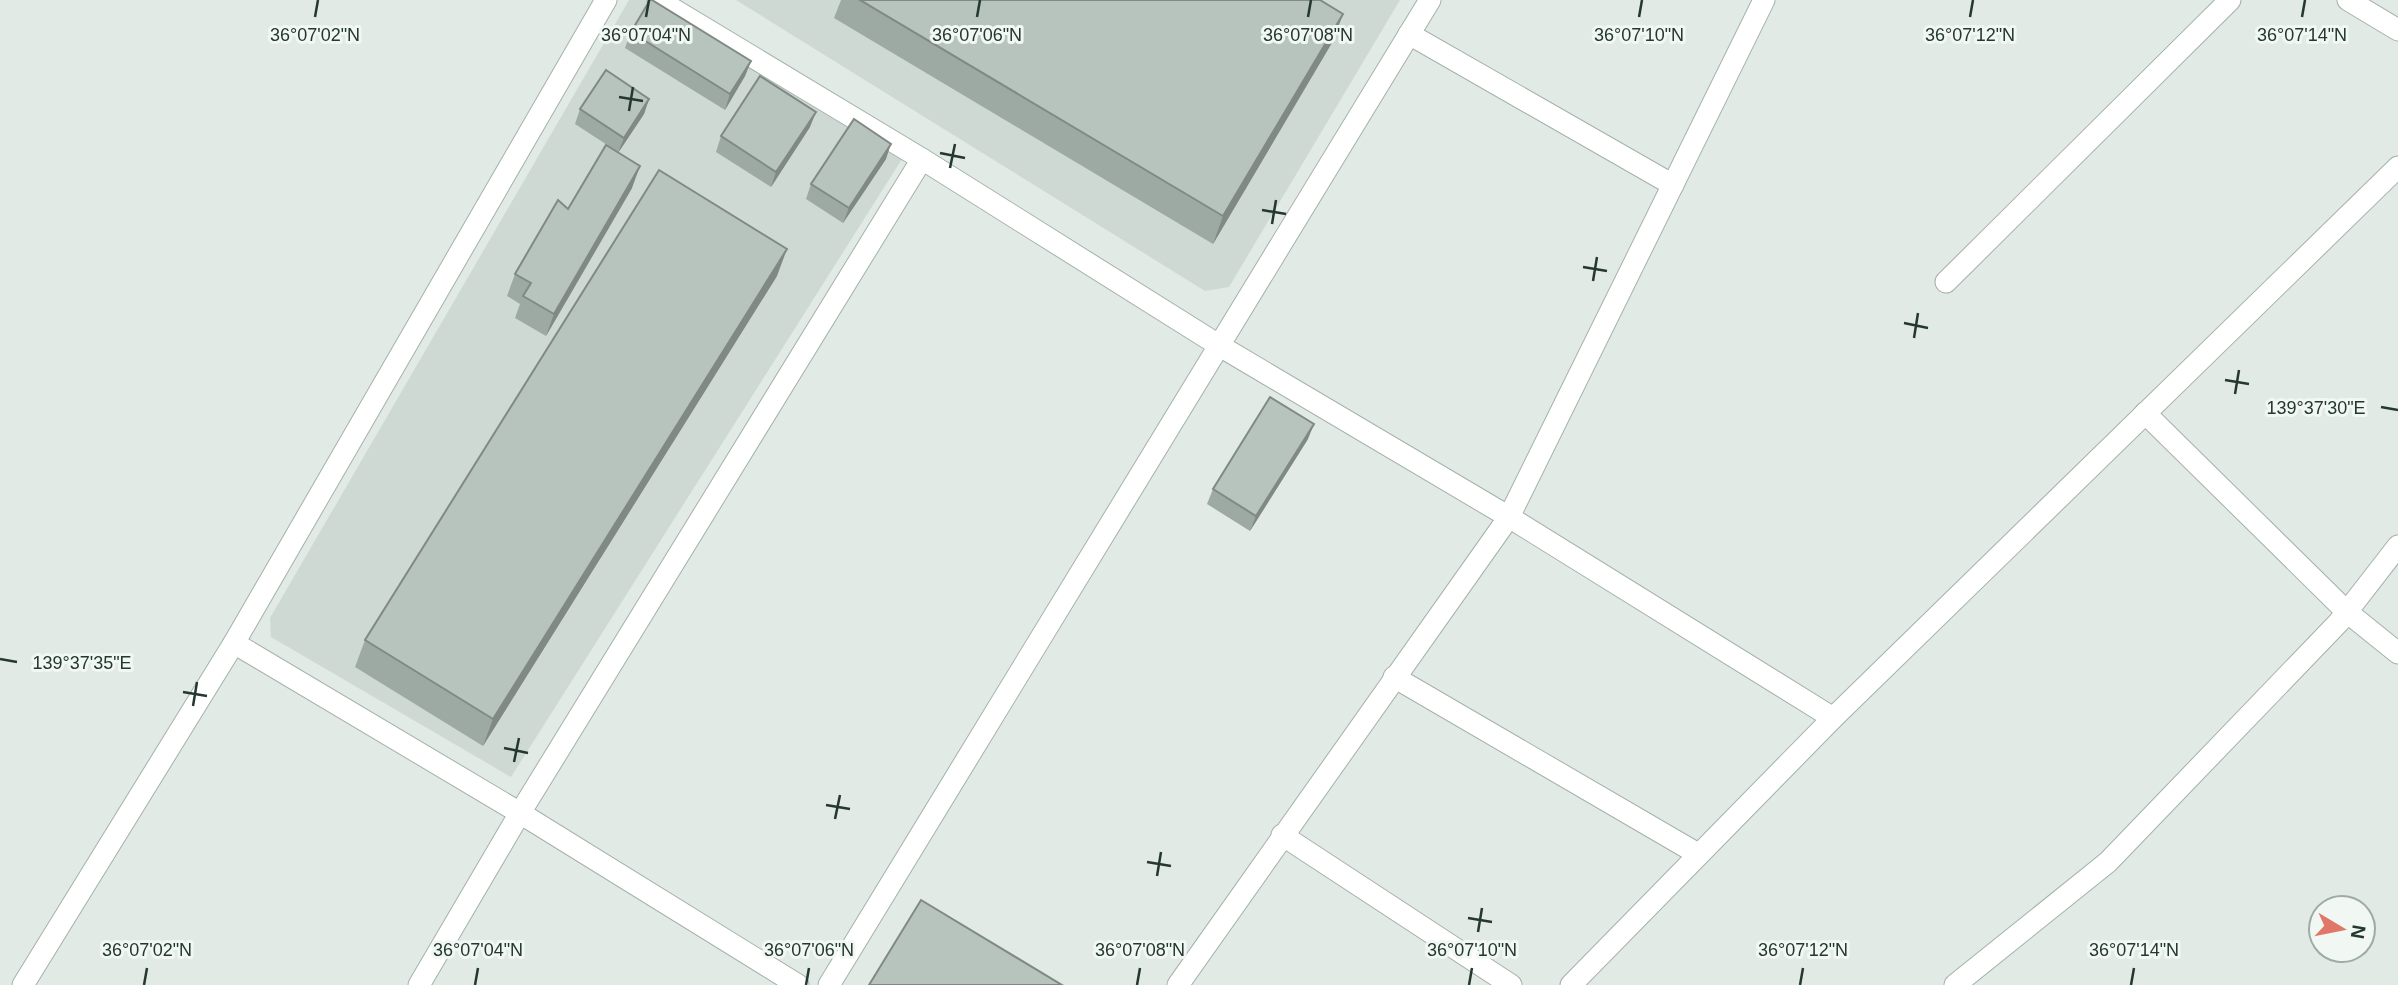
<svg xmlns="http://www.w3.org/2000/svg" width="2398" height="985" font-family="Arial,sans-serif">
<rect width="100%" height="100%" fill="#e1eae5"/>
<!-- built -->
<g fill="#cfd9d3">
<path d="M629 0H650L904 156 511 777 271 637 270 618Z"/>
<path d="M736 0H1400L1229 287 1205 291Z"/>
</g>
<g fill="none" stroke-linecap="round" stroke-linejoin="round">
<!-- minor casing -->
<g stroke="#a5b1ab" stroke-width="23">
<g id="minor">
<path d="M658 0 922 159 1220 346 1509 517 1833 718"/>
<path d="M2348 0 2398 30"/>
<path d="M1409 34 1673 185"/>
<path d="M1946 282 2230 0"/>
<path d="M2145 413 2347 612 2398 653"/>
<path d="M234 643 520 813 798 985"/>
<path d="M1394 677 1698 854"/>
<path d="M1282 835 1511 985"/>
<path d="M23 985 234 643 606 0"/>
<path d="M419 985 520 813 922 159"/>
<path d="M829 985 1430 0"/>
<path d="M1178 985 1509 517 1764 0"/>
<path d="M1571 985 1833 718 2398 167"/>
<path d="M1955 985 2108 862 2339 622 2398 546"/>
</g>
</g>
<!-- minor -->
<use href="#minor" stroke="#fff" stroke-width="21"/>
</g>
<!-- wall -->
<g fill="#9da9a3">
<path d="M841 0H1320L1333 41 1213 244 834 18Z"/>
<path d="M631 32 751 61 745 76 725 110 625 48Z"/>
<path d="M649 99 644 114 618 153 632 188 546 336 515 318 520 304 507 296 515 274 618 152 575 124 580 109Z"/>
<path d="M810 127 771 187 716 152 721 136Z"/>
<path d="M886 159 843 223 806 199 811 184Z"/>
<path d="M777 276 483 746 355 667 365 640Z"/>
<path d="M1308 439 1250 531 1207 504 1213 489Z"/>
</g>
<!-- shaded-wall -->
<g fill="#808984">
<path d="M1343 14 1333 41 1213 244 1223 216Z"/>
<path d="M751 61 745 76 725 110 730 94Z"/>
<path d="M649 99 644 114 618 153 624 138Z"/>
<path d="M816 112 810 127 771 187 776 172Z"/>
<path d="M891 144 886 159 843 223 849 208Z"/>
<path d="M640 166 632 188 546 336 554 314Z"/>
<path d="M787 249 777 276 483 746 493 719Z"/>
<path d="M1314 424 1308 439 1250 531 1256 516Z"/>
</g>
<!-- building -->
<g fill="#b7c4bd" stroke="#808984" stroke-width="2">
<path d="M650 0H652L751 61 730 94 631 32Z"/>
<path d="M860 0H1320L1343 14 1223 216Z"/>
<path d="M606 70 649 99 624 138 580 109Z"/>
<path d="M760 76 816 112 776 172 721 136Z"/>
<path d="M854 119 891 144 849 208 811 184Z"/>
<path d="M606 145 640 166 554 314 523 296 531 283 515 274 558 200 568 209Z"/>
<path d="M659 170 787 249 493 719 365 640Z"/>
<path d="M1270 397 1314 424 1256 516 1213 489Z"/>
<path d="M921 900 1062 985H869Z"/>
</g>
<!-- ticks -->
<path fill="none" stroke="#243830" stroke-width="2.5" d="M315 17 318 0M646 17 649 0M977 17 980 0M1308 17 1311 0M1639 17 1642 0M1970 17 1973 0M2302 17 2305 0M619 97 643 101M629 111 633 87M940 153 965 158M950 168 955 144M1262 210 1286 214M1272 224 1276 200M1583 267 1607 271M1593 281 1597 257M1904 323 1928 328M1914 338 1918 313M2225 380 2249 384M2235 394 2239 370M2381 407 2398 410M0 659 17 662M183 692 207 696M193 706 197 682M504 748 528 753M514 762 519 738M826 805 850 809M835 819 840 795M1147 862 1171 866M1157 876 1161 852M1468 918 1492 922M1478 932 1482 908M144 985 147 968M475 985 478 968M806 985 809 968M1137 985 1140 968M1469 985 1472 968M1800 985 1803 968M2131 985 2134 968"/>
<g font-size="18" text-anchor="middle" fill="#243830" stroke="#f1f7f3" stroke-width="6" stroke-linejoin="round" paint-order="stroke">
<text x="315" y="41">36°07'02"N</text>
<text x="646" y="41">36°07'04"N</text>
<text x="977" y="41">36°07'06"N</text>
<text x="1308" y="41">36°07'08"N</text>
<text x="1639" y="41">36°07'10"N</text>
<text x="1970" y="41">36°07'12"N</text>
<text x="2302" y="41">36°07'14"N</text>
<text x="2316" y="414">139°37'30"E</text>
<text x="82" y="669">139°37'35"E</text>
<text x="147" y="956">36°07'02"N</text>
<text x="478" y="956">36°07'04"N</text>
<text x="809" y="956">36°07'06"N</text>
<text x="1140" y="956">36°07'08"N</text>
<text x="1472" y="956">36°07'10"N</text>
<text x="1803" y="956">36°07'12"N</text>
<text x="2134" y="956">36°07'14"N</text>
</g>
<!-- north arrow -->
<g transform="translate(2342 929) rotate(100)"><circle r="33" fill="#f1f7f3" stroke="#9faba5" stroke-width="2"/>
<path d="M0-5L12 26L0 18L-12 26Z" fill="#e07768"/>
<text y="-10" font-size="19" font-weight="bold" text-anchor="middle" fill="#243830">N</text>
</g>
</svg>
